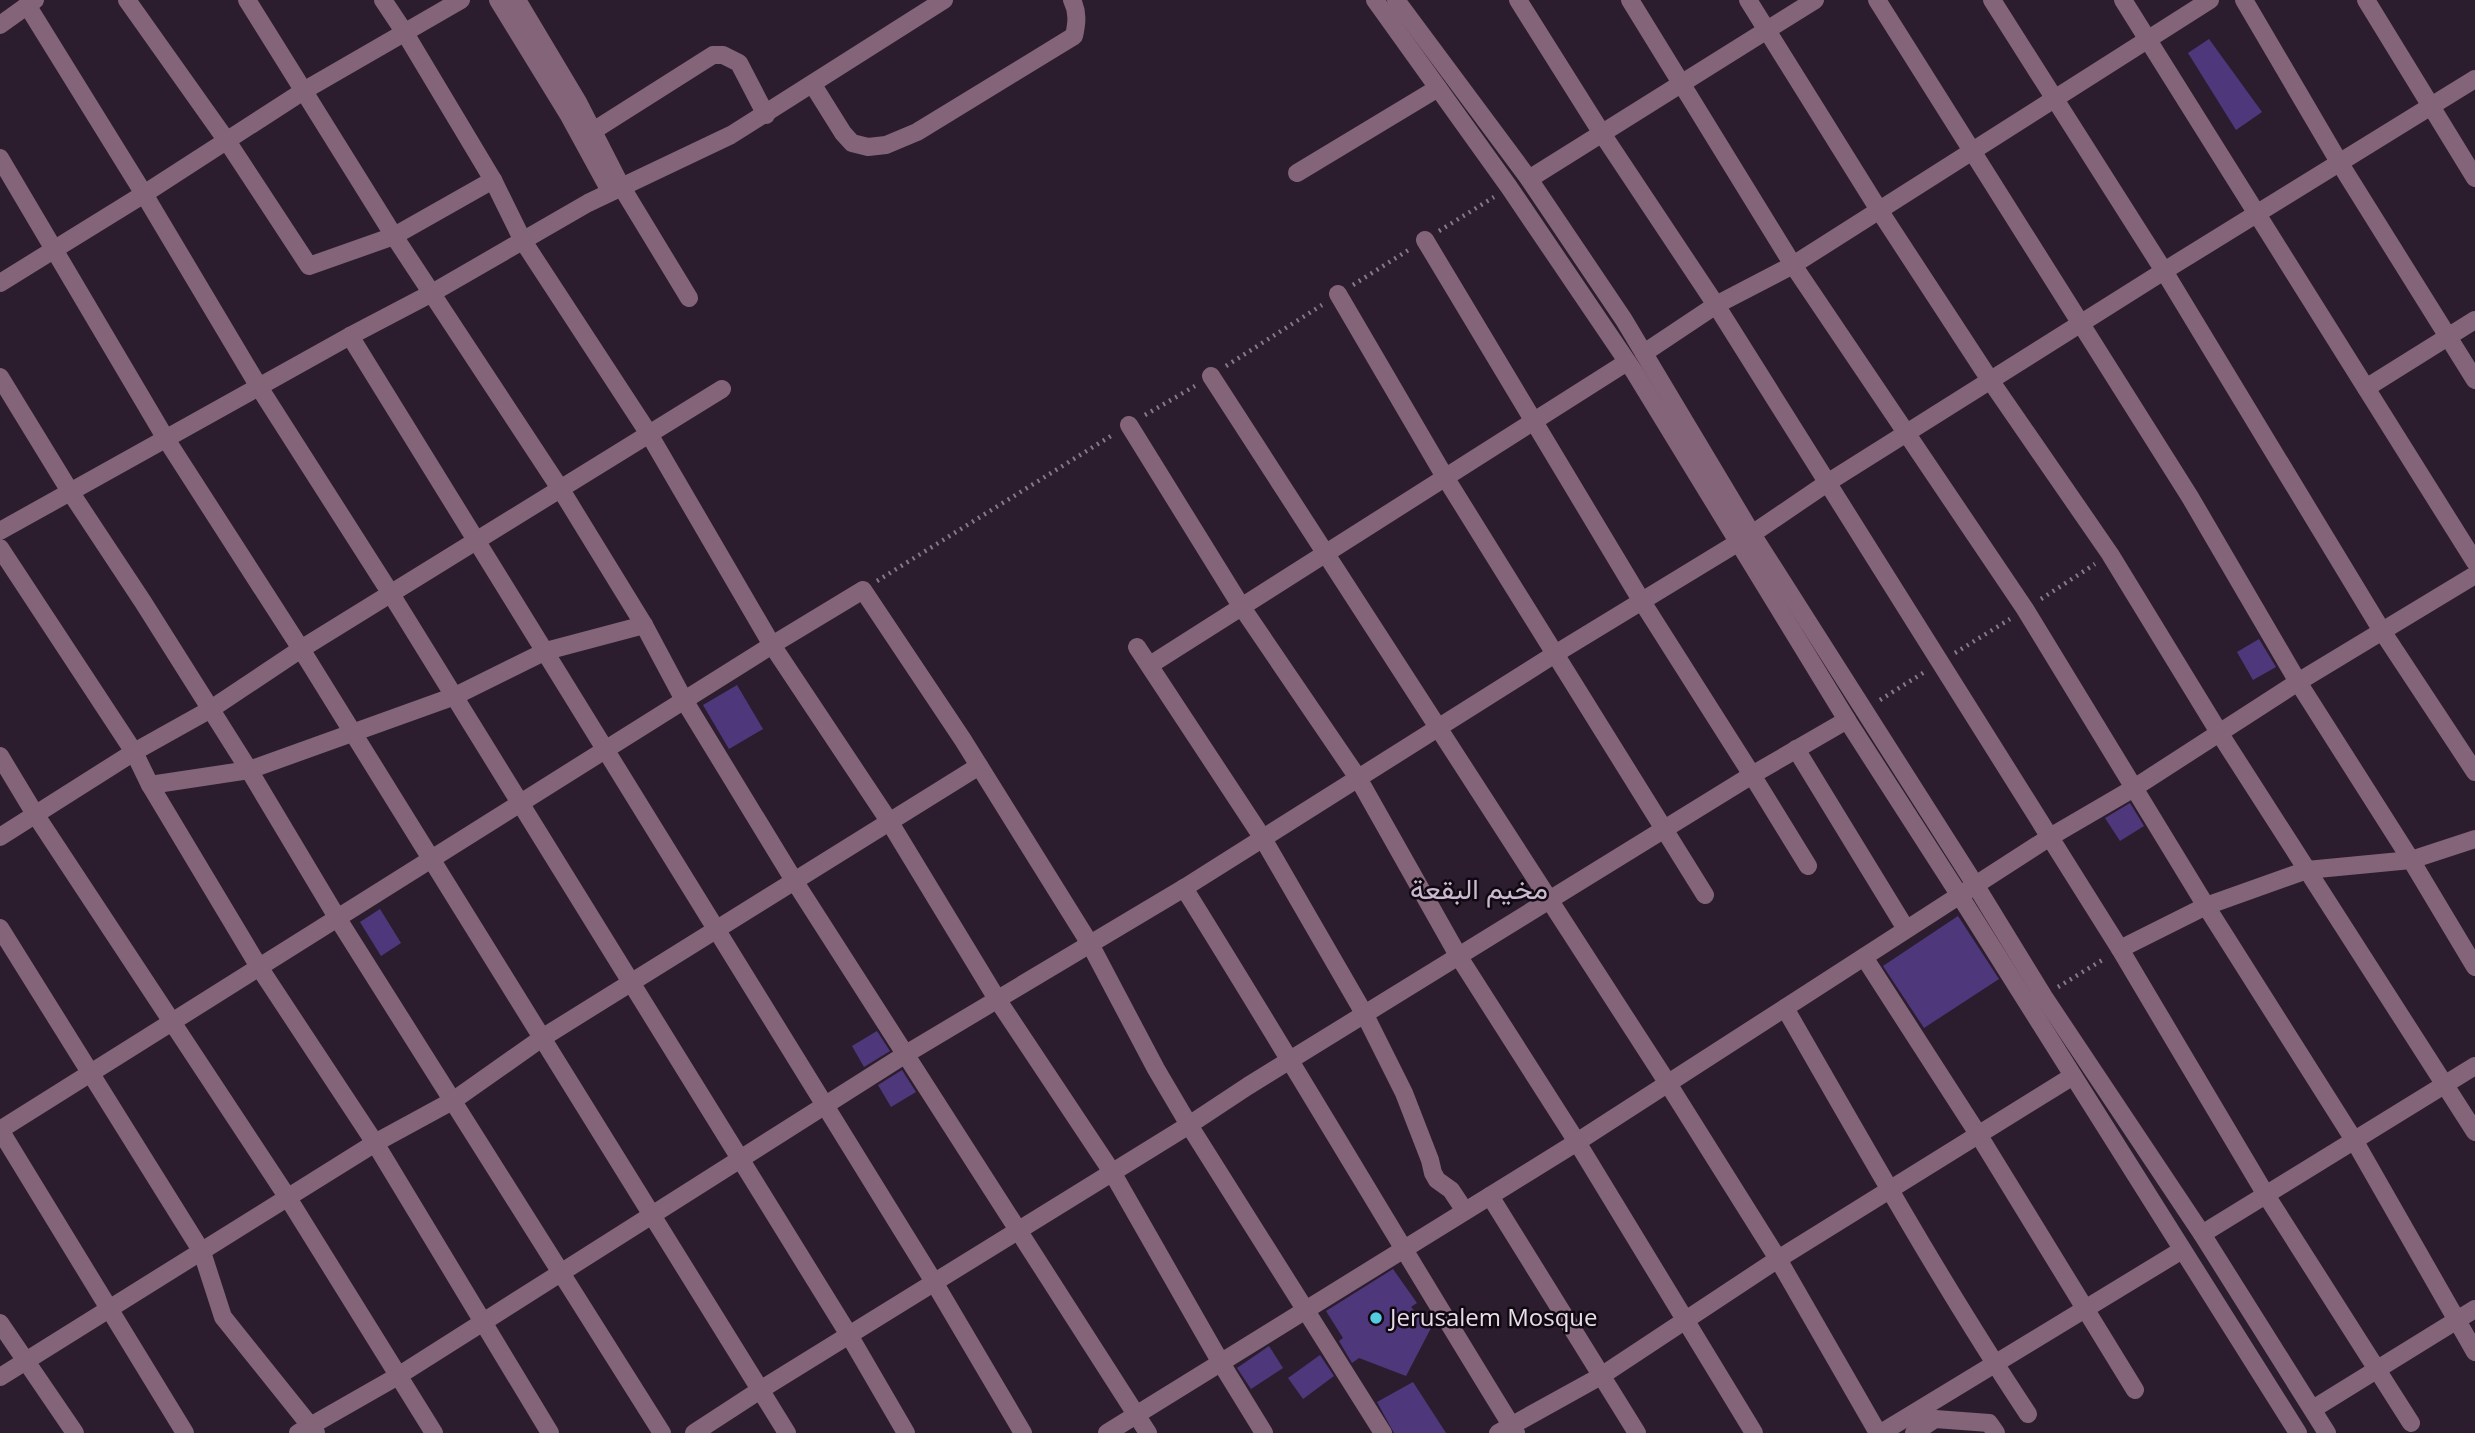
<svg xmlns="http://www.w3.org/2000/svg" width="2475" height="1433" font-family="'Open Sans',Vazirmatn,sans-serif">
<rect width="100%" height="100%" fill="#2b1d2e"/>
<!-- building -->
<g fill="#4f377c">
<path d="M2209 39 2262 112 2236 130 2188 53Z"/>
<path d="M2259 639 2276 667 2253 680 2237 652Z"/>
<path d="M737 685 763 729 729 749 703 705Z"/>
<path d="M2130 803 2144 826 2120 841 2105 818Z"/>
<path d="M380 909 401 943 381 956 360 922Z"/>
<path d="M1958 916 1999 979 1924 1028 1883 966Z"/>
<path d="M877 1031 890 1051 864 1067 852 1046Z"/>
<path d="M902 1070 916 1092 891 1107 878 1085Z"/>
<path d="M1393 1269 1417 1303 1411 1307 1431 1328 1406 1376 1359 1358 1352 1363 1339 1341 1343 1338 1326 1311Z"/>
<path d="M1269 1346 1283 1368 1251 1389 1237 1368Z"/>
<path d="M1320 1355 1334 1376 1303 1399 1288 1378Z"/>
<path d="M1413 1382 1446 1433H1394L1377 1402Z"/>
</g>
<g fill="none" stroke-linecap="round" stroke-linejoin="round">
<!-- path -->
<g stroke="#857988" stroke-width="4.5" stroke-dasharray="2 5" stroke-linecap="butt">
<path d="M1439 231 1494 197"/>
<path d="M1353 285 1410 249"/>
<path d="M1226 366 1322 305"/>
<path d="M1145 415 1195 386"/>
<path d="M877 581 1114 434"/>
<path d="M2041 599 2095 564"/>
<path d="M1955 653 2010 619"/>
<path d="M1880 700 1926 671"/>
<path d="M2058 987 2104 959"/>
</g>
<!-- minor -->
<g stroke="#846479" stroke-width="18">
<path d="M127 0 227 141 309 266 394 236 493 180"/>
<path d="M247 0 394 236 563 493 644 625 684 700 795 882 1148 1433"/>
<path d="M383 0 405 33 493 180 523 241 649 434 772 645 889 821 997 999 1112 1172 1221 1363 1264 1433"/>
<path d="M498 0 568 114 610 191"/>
<path d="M517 0 578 102 621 186 689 298"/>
<path d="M1375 0 1509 187 1635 373 1847 720 1960 896 2298 1433"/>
<path d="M1396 0 1529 179 1624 320 1752 534 1976 886 2044 997 2202 1234 2327 1433"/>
<path d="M1518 0 1601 132 1716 305 2120 949 2266 1195 2411 1423"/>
<path d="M1630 0 1793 265 2025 609 2206 906 2354 1140 2475 1352"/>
<path d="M1748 0 1879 210 1990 380 2110 554 2220 734 2475 1132"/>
<path d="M1877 0 2190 497 2298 682 2411 860 2475 967"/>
<path d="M1992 0 2164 271 2382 631 2475 772"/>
<path d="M2123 0 2475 562"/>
<path d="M2244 0 2339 162 2475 380"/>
<path d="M2366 0 2475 178"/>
<path d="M27 5 144 194 259 387 391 594 849 1335 906 1433"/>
<path d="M0 25 35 0"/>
<path d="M813 85 843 133 852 143 868 147 886 145 917 132 1074 36C1077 23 1078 12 1072 0"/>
<path d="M593 131 713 55H723L739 63 766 115"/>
<path d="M0 158 166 439 301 649 787 1433"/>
<path d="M1297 173 1438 88"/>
<path d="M1529 179 1815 0"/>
<path d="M1425 240 1641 600 1752 775 1808 866"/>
<path d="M0 283 144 194 305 90 461 0"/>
<path d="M1338 294 1445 477 1705 895"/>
<path d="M350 336 934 1282 1023 1433"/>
<path d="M1644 353 1716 305 1793 265 2210 0"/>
<path d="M1211 376 1667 1082 1778 1259 1878 1433"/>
<path d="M0 377 71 493 143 602 249 770 338 919 662 1433"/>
<path d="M2366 388 2475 320"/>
<path d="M1129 425 1241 606 1358 778 1459 957 1577 1142 1754 1433"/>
<path d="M0 531 350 336 432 293 588 203 731 135 944 0"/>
<path d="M0 548 134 752 150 785 259 967 375 1143 550 1433"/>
<path d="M1137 647 1262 837 1365 1015 1404 1093 1430 1160 1433 1173 1437 1180 1451 1190 1465 1211"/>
<path d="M1150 665 1627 362"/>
<path d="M1796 749 1906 929"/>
<path d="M0 756 35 814 288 1198 434 1433"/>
<path d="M150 785 249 770 455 696 546 651 644 625"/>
<path d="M0 837 134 752 211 709 301 649 722 389"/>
<path d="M1184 888C1297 1069 1404 1252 1516 1433"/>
<path d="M0 928 202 1252 223 1317 316 1433"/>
<path d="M2120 949 2206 906 2307 870 2411 860 2475 839"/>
<path d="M1864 957 1978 1134 2135 1390"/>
<path d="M1785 1008C1864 1145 1941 1283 2028 1414"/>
<path d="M0 1130 772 645 863 590 963 740 1090 944 1156 1069 1189 1125 1383 1433"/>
<path d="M0 1130 185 1433"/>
<path d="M1490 1196 1637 1433"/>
<path d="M2202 1234 2475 1066"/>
<path d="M0 1323 75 1433"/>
<path d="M0 1377 375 1143 454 1100 542 1038 979 766"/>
<path d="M2313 1409 2475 1309"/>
<path d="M298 1433 398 1376 906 1054 1184 888 1555 654 1752 534 1827 483 2164 271 2475 79"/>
<path d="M694 1433 760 1390 1189 1125 1248 1086 1752 775 1847 720"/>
<path d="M1107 1433 1577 1142 2050 837 2134 788 2298 682 2475 575"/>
<path d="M1498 1433 1601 1376 1778 1259 2073 1076"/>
<path d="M1881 1433 2182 1250"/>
<path d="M1914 1433 1935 1419 1989 1423 1996 1433"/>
</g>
</g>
<!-- markers -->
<circle fill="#55cae0" stroke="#100911" stroke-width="2.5" cx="1376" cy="1318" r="7"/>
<g text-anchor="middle" stroke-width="5" stroke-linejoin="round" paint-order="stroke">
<!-- poi labels -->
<g font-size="24" fill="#e7dde9" stroke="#100911" text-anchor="start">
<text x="1390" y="1326">Jerusalem Mosque</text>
</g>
<!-- quarter labels -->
<g font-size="28" fill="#cbb9d0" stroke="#100911">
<text x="1479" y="899">مخيم البقعة</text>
</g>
</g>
</svg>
